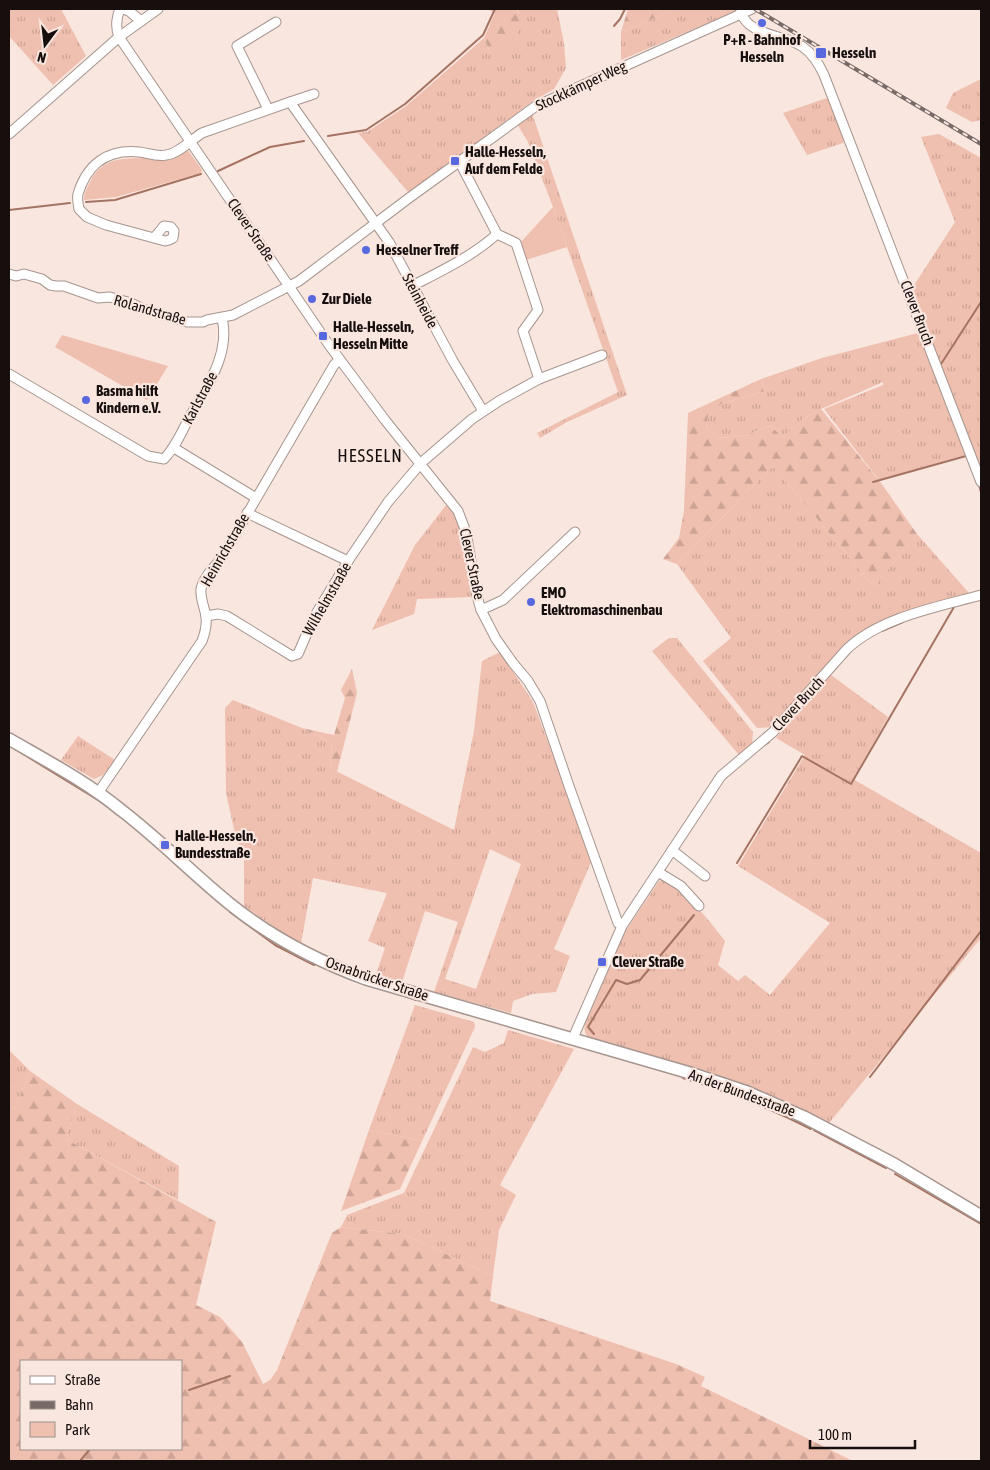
<svg xmlns="http://www.w3.org/2000/svg" width="990" height="1470" font-family="'Asap Condensed',sans-serif">
<defs>
<pattern id="grass-tufts" width="24" height="20" patternUnits="userSpaceOnUse" patternTransform="scale(1.25)"><rect width="24" height="20" fill="#efbfaf"/><path d="M3 7l-1-3M5 7V3M7 7l1-3M15 17l-1-3M17 17v-4M19 17l1-3" fill="none" stroke="#cca395"/></pattern>
<pattern id="forest-firs" width="22" height="20" patternUnits="userSpaceOnUse" patternTransform="scale(1.25)"><rect width="22" height="20" fill="#efbfaf"/><path d="M5 1l3.5 6h-7zM16 11l3.5 6h-7z" fill="#cca395"/></pattern>
</defs>
<rect width="100%" height="100%" fill="#f9e6df"/>
<!-- grass -->
<g fill="url(#grass-tufts)" fill-rule="evenodd">
<path d="M9 9H61L86 56 53 85 9 36Z"/>
<path d="M517 9H557L564 43 566 68 554 89 533 101 409 193 358 133 367 132 406 106 484 38 490 53 519 13Z"/>
<path d="M677 9H741L621 60V32Z"/>
<path d="M981 79V120L972 122 946 108 953 93Z"/>
<path d="M830 97 846 137 843 143 807 155 783 113Z"/>
<path d="M532 113 627 395 565 423 540 438 537 433 618 392 553 207 528 142 517 124Z"/>
<path d="M939 134 981 158V474L911 290 955 222 921 137Z"/>
<path d="M918 333 965 455 879 480 824 409 883 385V382L821 409 803 419 783 437 770 426 743 436 719 438 706 429 708 416 721 404 765 391 761 379 822 358Z"/>
<path d="M773 466 874 587 917 534 969 593C929 606 886 616 850 639L771 727 757 728 703 661 731 638 677 564Z"/>
<path d="M447 504 455 514 461 534 473 597 417 599 414 614 372 630 415 545Z"/>
<path d="M669 638H677L753 732 752 744 739 755 652 651Z"/>
<path d="M500 652 533 702 592 860 554 949 570 956 556 992 532 994 513 1001 511 1013 434 992 458 922 425 911 402 982 376 974 385 948 368 941 387 893 313 878 301 943 286 935 244 906V859L234 829 226 793 225 708 233 700 302 728 332 743 330 768 454 830 474 731 482 661ZM490 849 521 864 476 989 445 979Z"/>
<path d="M831 675 888 717 853 779 981 853V938L829 1123 754 1088 709 1073 593 1040C584 1035 584 1031 585 1021L620 940 622 938 625 932 659 881 665 879C689 895 707 918 725 941L718 965 738 981 745 975 770 995 830 923 738 866 805 755 776 738Z"/>
<path d="M78 736 115 760 103 775 94 779 61 760Z"/>
<path d="M415 1005 474 1022 475 1027 422 1141 369 1130Z"/>
<path d="M508 1030 574 1049 500 1185 516 1195 499 1230 493 1276 403 1234 341 1227 347 1215 404 1193 473 1047 485 1052 504 1043Z"/>
<path d="M9 1050 30 1071 15 1109 9 1106Z"/>
<path d="M77 1104 179 1166 178 1200 66 1139Z"/>
</g>
<!-- forest -->
<g fill="url(#forest-firs)" fill-rule="evenodd">
<path d="M488 9H517C523 23 517 34 510 47L490 53 484 38 495 13Z"/>
<path d="M628 9H677L621 32Z"/>
<path d="M761 379 765 391 721 404 708 416 706 429 719 438 743 436 770 426 783 437 803 419 821 409 881 483 917 534 874 587 773 466 677 564 663 559 679 538 684 511 688 413Z"/>
<path d="M352 669 357 693 337 772 330 768 332 743 302 728 334 735 345 698 341 690Z"/>
<path d="M30 1071 77 1104 66 1139 216 1222 196 1305 220 1317 242 1342 263 1384 270 1380 277 1370 332 1233 341 1227 403 1234 493 1276 490 1301 676 1364 705 1377 701 1386 853 1461H9V1106L15 1109ZM181 1361V1449H21V1361Z"/>
<path d="M369 1130 422 1141 400 1189 341 1211Z"/>
</g>
<!-- green -->
<g fill="#efbfaf">
<path d="M187 149 202 170 201 173 116 197 84 200C84 193 87 188 90 182 105 150 138 161 165 157 172 156 180 152 187 149Z"/>
<path d="M553 207 567 247 526 260 520 243Z"/>
<path d="M62 335 168 366 147 400 55 347Z"/>
</g>
<g fill="none" stroke-linecap="round" stroke-linejoin="round">
<!-- stream -->
<g stroke="#a57362" stroke-width="2">
<path d="M614 26 620 19 625 9"/>
<path d="M328 136 366 130 405 104 483 35 495 9"/>
<path d="M218 171 270 147 304 141"/>
<path d="M86 202 115 200 201 174"/>
<path d="M9 210 70 203"/>
<path d="M941 364 981 302"/>
<path d="M873 482 966 456"/>
<path d="M979 485 981 492"/>
<path d="M882 631 903 622"/>
<path d="M760 748 769 742"/>
<path d="M15 749 98 800"/>
<path d="M737 863 802 756 851 784 954 607"/>
<path d="M230 912 275 945 314 965"/>
<path d="M408 997 416 1000"/>
<path d="M425 1002 470 1015"/>
<path d="M594 1034 588 1027 616 980 627 984 640 980 694 915"/>
<path d="M870 1077 981 931"/>
<path d="M683 1078C728 1092 770 1108 811 1129"/>
<path d="M814 1130 886 1168"/>
<path d="M895 1174 981 1224"/>
<path d="M189 1390 230 1376"/>
<path d="M80 1461 90 1449"/>
</g>
<!-- minor casing -->
<g stroke="#a6958f" stroke-width="11">
<g id="minor">
<path d="M120 9C116 19 115 27 119 37L329 345 385 420 458 511 466 532 477 596 481 610 496 639 513 663 528 681 540 701 569 786 618 923 622 926"/>
<path d="M123 9 129 11 141 21"/>
<path d="M740 13C743 17 746 22 750 25 765 37 787 36 803 47 813 54 819 64 824 75L981 482"/>
<path d="M290 102 314 94"/>
<path d="M268 109 237 46 276 22"/>
<path d="M9 134 119 37 158 9"/>
<path d="M459 161 497 234 516 243 538 310 523 331 539 379"/>
<path d="M154 238 164 226 171 227 174 231 173 238 169 240 165 241 106 225 87 217 79 209C78 204 77 198 78 194 87 164 108 149 139 152 148 153 157 157 166 155 178 154 191 140 202 133L290 102 389 242 453 361 483 411"/>
<path d="M9 274 16 276 24 274 42 279 50 285 56 286H64L98 298 110 297 131 303 143 309 187 322H203L207 320 233 315 299 281 409 198 536 106 752 9"/>
<path d="M412 286C441 271 473 256 497 234"/>
<path d="M9 374 148 456 164 459C176 446 180 435 188 420 205 389 231 355 222 318"/>
<path d="M174 448 256 498"/>
<path d="M247 513 348 561"/>
<path d="M481 610 503 600 575 532"/>
<path d="M206 616 218 614 227 616 292 656 298 654 314 617 348 561 388 502 421 463 472 419 499 401 539 379 602 355"/>
<path d="M98 793 202 641C205 633 207 625 206 617 205 608 200 599 201 589 203 578 214 567 221 559L334 365 339 360"/>
<path d="M672 850 705 876"/>
<path d="M658 872 681 886 699 906"/>
<path d="M573 1038 622 926 721 776 773 732 847 649C881 617 938 607 981 595"/>
</g>
</g>
<!-- major casing -->
<g stroke="#a6958f" stroke-width="14">
<path id="major" d="M9 739C47 761 87 782 121 810 159 839 193 874 230 904 271 937 317 961 366 979L690 1073 747 1092 804 1117 894 1164 981 1216"/>
</g>
<!-- minor -->
<use href="#minor" stroke="#fff" stroke-width="9"/>
<!-- major -->
<use href="#major" stroke="#fff" stroke-width="11"/>
<!-- rail casing -->
<g stroke="#786b67" stroke-width="4">
<path id="rail" d="M755 9 981 144"/>
</g>
<!-- rail -->
<use href="#rail" stroke="#f9e6df" stroke-width="2" stroke-dasharray="5.5" stroke-linecap="butt"/>
</g>
<!-- markers -->
<g fill="#5869e0" stroke="#f9e6df" stroke-width="2">
<circle cx="762" cy="23" r="5"/>
<rect x="815" y="47" width="12" height="12" rx="2.5"/>
<rect x="450" y="156" width="10" height="10" rx="2.5"/>
<circle cx="366" cy="250" r="5"/>
<circle cx="312" cy="299" r="5"/>
<rect x="318" y="331" width="10" height="10" rx="2.5"/>
<circle cx="86" cy="400" r="5"/>
<circle cx="531" cy="602" r="5"/>
<rect x="160" y="840" width="10" height="10" rx="2.5"/>
<rect x="597" y="957" width="10" height="10" rx="2.5"/>
</g>
<g text-anchor="middle" stroke-width="4.5" stroke-linejoin="round" paint-order="stroke">
<!-- poi labels -->
<g font-size="15" font-weight="bold" fill="#160f0d" stroke="#f9e6df" text-anchor="start">
<text x="762" y="45" text-anchor="middle">P+R - Bahnhof<tspan x="762" dy="17">Hesseln</tspan></text>
<text x="832" y="58">Hesseln</text>
<text x="465" y="157">Halle-Hesseln,<tspan x="465" dy="17">Auf dem Felde</tspan></text>
<text x="376" y="255">Hesselner Treff</text>
<text x="322" y="304">Zur Diele</text>
<text x="333" y="332">Halle-Hesseln,<tspan x="333" dy="17">Hesseln Mitte</tspan></text>
<text x="96" y="396">Basma hilft<tspan x="96" dy="17">Kindern e.V.</tspan></text>
<text x="541" y="598">EMO<tspan x="541" dy="17">Elektromaschinenbau</tspan></text>
<text x="175" y="841">Halle-Hesseln,<tspan x="175" dy="17">Bundesstraße</tspan></text>
<text x="612" y="967">Clever Straße</text>
</g>
<!-- street labels -->
<g font-size="15" fill="#160f0d" stroke="#f9e6df">
<text transform="translate(581 86) rotate(-25)" y="5">Stockkämper Weg</text>
<text transform="translate(251 230) rotate(56)" y="5">Clever Straße</text>
<text transform="translate(420 301) rotate(62)" y="5">Steinheide</text>
<text transform="translate(150 310) rotate(16)" y="5">Rolandstraße</text>
<text transform="translate(917 313) rotate(69)" y="5">Clever Bruch</text>
<text transform="translate(200 398) rotate(-62)" y="5">Karlstraße</text>
<text transform="translate(225 550) rotate(-60)" y="5">Heinrichstraße</text>
<text transform="translate(472 564) rotate(78)" y="5">Clever Straße</text>
<text transform="translate(327 599) rotate(-60)" y="5">Wilhelmstraße</text>
<text transform="translate(798 704) rotate(-47)" y="5">Clever Bruch</text>
<text transform="translate(377 979) rotate(19)" y="5">Osnabrücker Straße</text>
<text transform="translate(742 1093) rotate(20)" y="5">An der Bundesstraße</text>
</g>
<!-- quarter labels -->
<g font-size="18" letter-spacing="1" fill="#160f0d" stroke="#f9e6df">
<text x="370" y="462">HESSELN</text>
</g>
</g>
<!-- border -->
<rect width="990" height="1470" fill="none" stroke="#160f0d" stroke-width="20"/>
<!-- legend -->
<rect x="20" y="1360" width="162" height="90" fill="#f9e6df" stroke="#9e908b"/>
<rect x="30" y="1376" width="25" height="8" fill="#ffffff" stroke="#9e908b"/>
<text x="65" y="1385" font-size="15" fill="#160f0d">Straße</text>
<rect x="30" y="1401" width="25" height="8" fill="#786b67" stroke="#9e908b"/>
<text x="65" y="1410" font-size="15" fill="#160f0d">Bahn</text>
<rect x="30" y="1422" width="25" height="15" fill="#efbfaf" stroke="#9e908b"/>
<text x="65" y="1435" font-size="15" fill="#160f0d">Park</text>
<!-- north arrow -->
<g transform="translate(45 45) rotate(195)" stroke="#f9e6df" stroke-width="4" paint-order="stroke">
<path d="M0-4L9 19L0 12L-9 19Z" fill="#160f0d"/>
<text y="-8" font-size="14" font-weight="bold" text-anchor="middle" fill="#160f0d">N</text>
</g>
<!-- scale -->
<path d="M810 1440v8h105v-8" fill="none" stroke="#160f0d" stroke-width="2.5"/>
<text x="818" y="1440" font-size="15" fill="#160f0d" stroke="#f9e6df" stroke-width="4" paint-order="stroke">100 m</text>
</svg>
